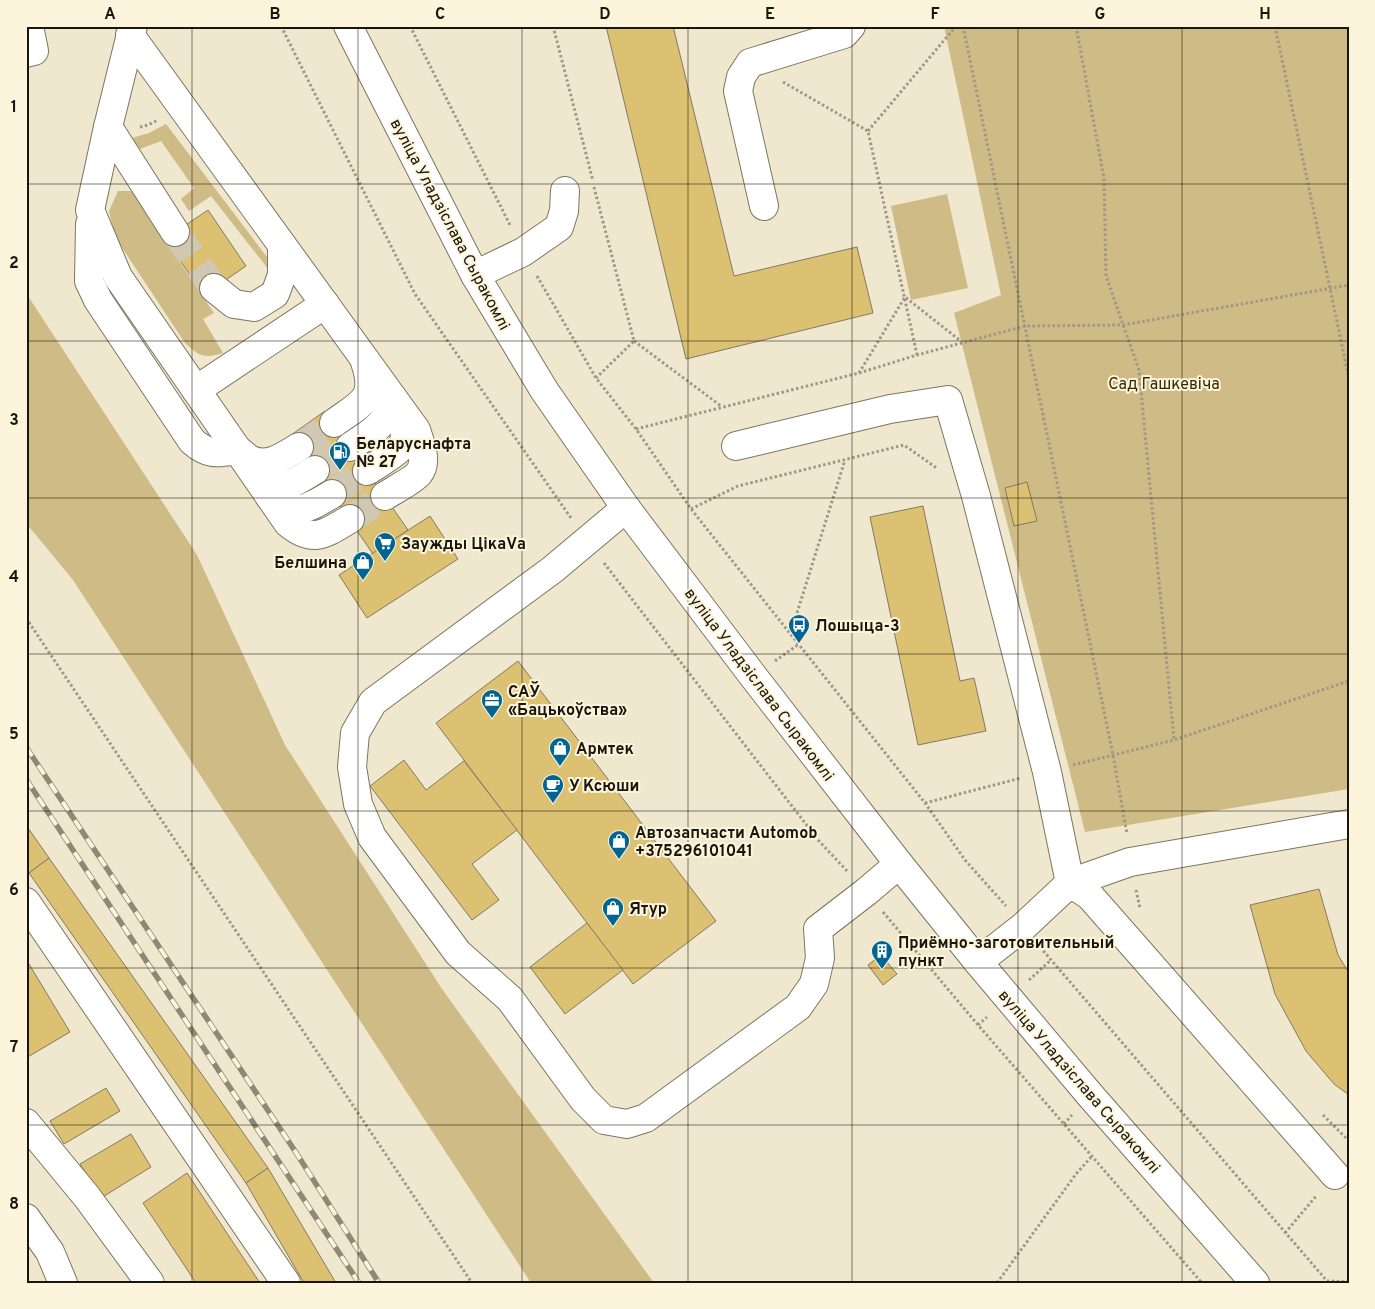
<svg xmlns="http://www.w3.org/2000/svg" width="1375" height="1309" font-family="Overpass,sans-serif">
<rect width="100%" height="100%" fill="#f0e7cf"/>
<!-- green -->
<g fill="#cebb85">
<path d="M944 26H1349V789L1085 832 954 313 1001 295Z"/>
<path d="M166 124 273 265 269 270 211 196 189 211 181 199 194 188 161 141 140 149 132 138 149 133Z"/>
<path d="M118 191H132L214 313 203 319 223 353C204 359 199 356 185 343L115 237 109 211Z"/>
<path d="M947 194 968 288 911 300 891 206Z"/>
<path d="M26 293 197 555 285 745 442 989 654 1283H531L73 580 26 523Z"/>
</g>
<!-- building -->
<g fill="#dcc173" stroke="#827a64">
<path d="M606 26H673L734 276 857 247 873 313 686 359Z"/>
<path d="M208 210 246 266 204 295 165 239Z"/>
<path d="M325 411 408 530 373 554 291 435Z"/>
<path d="M1027 482 1037 521 1014 526 1005 488Z"/>
<path d="M923 506 960 681 974 678 986 731 918 745 870 517Z"/>
<path d="M430 516 458 559 367 618 339 575Z"/>
<path d="M518 661 716 921 633 984 436 723Z"/>
<path d="M404 760 426 790 464 761 517 830 472 864 499 900 472 920 370 786Z"/>
<path d="M26 825 49 858 29 873 26 869Z"/>
<path d="M49 858 268 1168 246 1183 29 873Z"/>
<path d="M1319 889 1338 955 1349 973V1095L1334 1084 1306 1051 1275 994 1250 905Z"/>
<path d="M587 923 623 970 565 1014 530 967Z"/>
<path d="M881 955 897 974 883 985 868 965Z"/>
<path d="M29 964 70 1032 26 1058V966Z"/>
<path d="M106 1088 120 1111 64 1144 50 1121Z"/>
<path d="M131 1134 151 1167 101 1198 80 1164Z"/>
<path d="M268 1168 336 1283H304L246 1183Z"/>
<path d="M187 1173 260 1283H196L143 1203Z"/>
</g>
<g fill="none" stroke-linecap="round" stroke-linejoin="round">
<!-- minor-tunnel -->
<g stroke="#d0c8b2" stroke-width="28" stroke-dasharray="28 14" stroke-linecap="butt">
<path d="M175 232 214 288"/>
<path d="M299 447 334 423"/>
<path d="M315 470 350 447"/>
<path d="M332 494 367 471"/>
<path d="M350 519 385 496"/>
</g>
<!-- minor casing -->
<g stroke="#7d755f" stroke-width="30">
<g id="minor">
<path d="M133 26 108 127 90 210 118 277 288 523C313 544 325 534 350 519"/>
<path d="M348 26 475 275 544 390 626 508 753 676 899 864 978 962 1090 1095 1255 1283"/>
<path d="M130 35 416 430C420 442 428 462 419 473 414 480 392 491 385 496"/>
<path d="M26 53 34 51 29 26"/>
<path d="M108 127 175 232"/>
<path d="M764 206 738 91 741 77 750 63 844 34 851 26"/>
<path d="M90 224 89 281 98 300 192 441C209 456 218 453 238 450 242 453 247 458 251 460 269 468 285 455 299 447"/>
<path d="M475 275 523 252 559 227 564 211 565 191"/>
<path d="M214 288 234 304 254 307 275 294 282 275V245"/>
<path d="M196 390 325 304"/>
<path d="M334 423C361 403 378 400 365 362"/>
<path d="M736 446 890 409 948 400 976 496 1047 772 1070 883 1090 896 1335 1175"/>
<path d="M350 447C376 428 396 423 382 386"/>
<path d="M367 471C375 466 397 453 401 447 408 438 404 421 400 412"/>
<path d="M255 474C258 477 263 482 267 484 285 491 300 479 315 470"/>
<path d="M270 497C296 517 307 509 332 494"/>
<path d="M626 508 552 570 373 702 355 733 352 767 358 804 372 837 458 953 510 999 583 1099 604 1120 627 1124 646 1118 798 1007 814 984 820 958 818 929 866 892 899 864"/>
<path d="M26 902 286 1283"/>
<path d="M978 962 1024 926 1070 883 1130 862 1349 824"/>
<path d="M26 1123 87 1197 150 1283"/>
<path d="M26 1218 50 1252 63 1283"/>
</g>
</g>
<!-- path -->
<g stroke="#9f9886" stroke-width="3" stroke-dasharray="2.5 2.5" stroke-linecap="butt">
<path d="M281 26 415 294 571 518"/>
<path d="M410 26 511 227"/>
<path d="M553 26 593 181"/>
<path d="M963 26 1113 755 1127 834"/>
<path d="M1076 26 1104 178 1106 276 1139 370 1174 740"/>
<path d="M1275 26 1349 379"/>
<path d="M783 82 868 131 917 355"/>
<path d="M140 127 148 125 158 120"/>
<path d="M868 131 956 26"/>
<path d="M594 187 634 341 596 378"/>
<path d="M537 276 596 378 636 429 691 509 925 803 965 860 1006 906"/>
<path d="M634 341 721 406"/>
<path d="M859 373 905 297 962 342"/>
<path d="M636 429 859 373 917 355 1025 326 1123 325 1349 285"/>
<path d="M691 509 738 486 904 445 938 469"/>
<path d="M604 563 819 841 848 872"/>
<path d="M26 618 472 1283"/>
<path d="M791 632 845 460"/>
<path d="M775 661 799 644"/>
<path d="M1073 765 1174 740 1349 681"/>
<path d="M925 803 1021 778"/>
<path d="M1136 890 1140 908"/>
<path d="M883 912 978 1025 1202 1283"/>
<path d="M1040 947 1327 1281 1349 1282"/>
<path d="M1029 980 1051 960"/>
<path d="M978 1025 987 1017"/>
<path d="M1323 1115 1349 1141"/>
<path d="M1064 1124 1072 1115"/>
<path d="M1285 1233 1317 1195"/>
<path d="M997 1283 1076 1174 1092 1156"/>
</g>
<!-- minor -->
<use href="#minor" stroke="#fff" stroke-width="28"/>
<!-- rail casing -->
<g stroke="#8e8877" stroke-width="5.5">
<g id="rail">
<path d="M26 747 295 1151 379 1283"/>
<path d="M26 779 359 1283"/>
</g>
</g>
<!-- rail -->
<use href="#rail" stroke="#fdf4dc" stroke-width="4" stroke-dasharray="11" stroke-linecap="butt"/>
</g>
<!-- grid -->
<path fill="none" stroke="#19160d" stroke-width="1" stroke-opacity="0.55" d="M192 26V1283M358 26V1283M522 26V1283M688 26V1283M852 26V1283M1018 26V1283M1182 26V1283M26 184H1349M26 341H1349M26 498H1349M26 654H1349M26 811H1349M26 968H1349M26 1125H1349"/>
<!-- icons -->
<defs>
<g id="fuel-pin" transform="scale(1.125)"><path d="M0 17L-7.5 6A9.5 9.5 0 1 1 7.5 6Z" fill="#006593" stroke="#fdf4dc"/><path d="M-5.5-6h7V0h2V4h1.3V-2.5L3-4.5l.8-.8L6-3V5H2.5V1h-1V6h-7ZM-4.2-4.7v3.2H.2V-4.7Z" fill="#fff"/></g>
<g id="supermarket-pin" transform="scale(1.125)"><path d="M0 17L-7.5 6A9.5 9.5 0 1 1 7.5 6Z" fill="#006593" stroke="#fdf4dc"/><path d="M-6-5.5h2.5l.6 2H6L4.5 2H-2.5L-4.4-4H-6ZM-1.5 3.2a1.3 1.3 0 1 0 .1 0ZM3 3.2a1.3 1.3 0 1 0 .1 0Z" fill="#fff"/></g>
<g id="shop-pin" transform="scale(1.125)"><path d="M0 17L-7.5 6A9.5 9.5 0 1 1 7.5 6Z" fill="#006593" stroke="#fdf4dc"/><path d="M-5-2.5h2.3a2.7 3.5 0 0 1 5.4 0H5L5.5 6h-11ZM-1.5-2.5h3a1.5 2.3 0 0 0-3 0Z" fill="#fff"/></g>
<g id="bus-pin" transform="scale(1.125)"><path d="M0 17L-7.5 6A9.5 9.5 0 1 1 7.5 6Z" fill="#006593" stroke="#fdf4dc"/><path d="M-5-6H5V4H4V6H2V4H-2V6H-4V4H-5ZM-3.5-4V0h7V-4ZM-3.5 1.2v1.5H-2V1.2ZM2 1.2v1.5H3.5V1.2Z" fill="#fff"/></g>
<g id="office-pin" transform="scale(1.125)"><path d="M0 17L-7.5 6A9.5 9.5 0 1 1 7.5 6Z" fill="#006593" stroke="#fdf4dc"/><path d="M-6-3h4V-5.5h4V-3h4V5H-6ZM-1-4.5V-3h2v-1.5ZM-6 0V1H6V0Z" fill="#fff"/></g>
<g id="cafe-pin" transform="scale(1.125)"><path d="M0 17L-7.5 6A9.5 9.5 0 1 1 7.5 6Z" fill="#006593" stroke="#fdf4dc"/><path d="M-5.5-4.5H6V0H3Q3 3.5 0 3.5H-2.5Q-5.5 3.5-5.5 0ZM3-3.2v2h1.7v-2ZM-6 4.5H4V6H-6Z" fill="#fff"/></g>
<g id="building-pin" transform="scale(1.125)"><path d="M0 17L-7.5 6A9.5 9.5 0 1 1 7.5 6Z" fill="#006593" stroke="#fdf4dc"/><path d="M-4-6H4V6H1V3H-1V6H-4ZM-2.5-4.3h1.7v1.8h-1.7ZM.8-4.3h1.7v1.8H.8ZM-2.5-1h1.7V.8h-1.7ZM.8-1h1.7V.8H.8Z" fill="#fff"/></g>
</defs>
<g fill-rule="evenodd">
<use href="#fuel-pin" x="340" y="452"/>
<use href="#supermarket-pin" x="385" y="543"/>
<use href="#shop-pin" x="363" y="562"/>
<use href="#bus-pin" x="799" y="625"/>
<use href="#office-pin" x="492" y="700"/>
<use href="#shop-pin" x="560" y="748"/>
<use href="#cafe-pin" x="553" y="785"/>
<use href="#shop-pin" x="619" y="841"/>
<use href="#shop-pin" x="613" y="908"/>
<use href="#building-pin" x="882" y="951"/>
</g>
<g text-anchor="middle" stroke-width="4" stroke-linejoin="round" paint-order="stroke">
<!-- street labels -->
<g font-size="16" fill="#19160d" stroke="#fdf4dc">
<text transform="translate(451 224) rotate(62)" y="6">вуліца Уладзіслава Сыракомлі</text>
<text transform="translate(760 684) rotate(53)" y="6">вуліца Уладзіслава Сыракомлі</text>
<text transform="translate(1080 1081) rotate(49)" y="6">вуліца Уладзіслава Сыракомлі</text>
</g>
<!-- park labels -->
<g font-size="16" fill="#342905" stroke="#fdf4dc">
<text x="1164" y="389">Сад Гашкевіча</text>
</g>
<!-- poi labels -->
<g font-size="16" font-weight="bold" fill="#19160d" stroke="#fdf4dc" text-anchor="start">
<text x="356" y="449">Беларуснафта<tspan x="356" dy="18">№ 27</tspan></text>
<text x="401" y="549">Заужды ЦікаVа</text>
<text x="347" y="568" text-anchor="end">Белшина</text>
<text x="815" y="631">Лошыца-3</text>
<text x="508" y="697">САЎ<tspan x="508" dy="18">«Бацькоўства»</tspan></text>
<text x="576" y="754">Армтек</text>
<text x="569" y="791">У Ксюши</text>
<text x="635" y="838">Автозапчасти Automob<tspan x="635" dy="18">+375296101041</tspan></text>
<text x="629" y="914">Ятур</text>
<text x="898" y="948">Приёмно-заготовительный<tspan x="898" dy="18">пункт</tspan></text>
</g>
</g>
<!-- border -->
<rect width="1375" height="1309" fill="none" stroke="#fdf4dc" stroke-width="55"/>
<rect x="28" y="28" width="1320" height="1254" fill="none" stroke="#19160d" stroke-width="2"/>
<g font-size="16" text-anchor="middle" font-weight="bold" fill="#19160d">
<text x="110" y="19">A</text>
<text x="275" y="19">B</text>
<text x="440" y="19">C</text>
<text x="605" y="19">D</text>
<text x="770" y="19">E</text>
<text x="935" y="19">F</text>
<text x="1100" y="19">G</text>
<text x="1265" y="19">H</text>
<text x="14" y="112">1</text>
<text x="14" y="268">2</text>
<text x="14" y="425">3</text>
<text x="14" y="582">4</text>
<text x="14" y="739">5</text>
<text x="14" y="895">6</text>
<text x="14" y="1052">7</text>
<text x="14" y="1209">8</text>
</g>
</svg>
